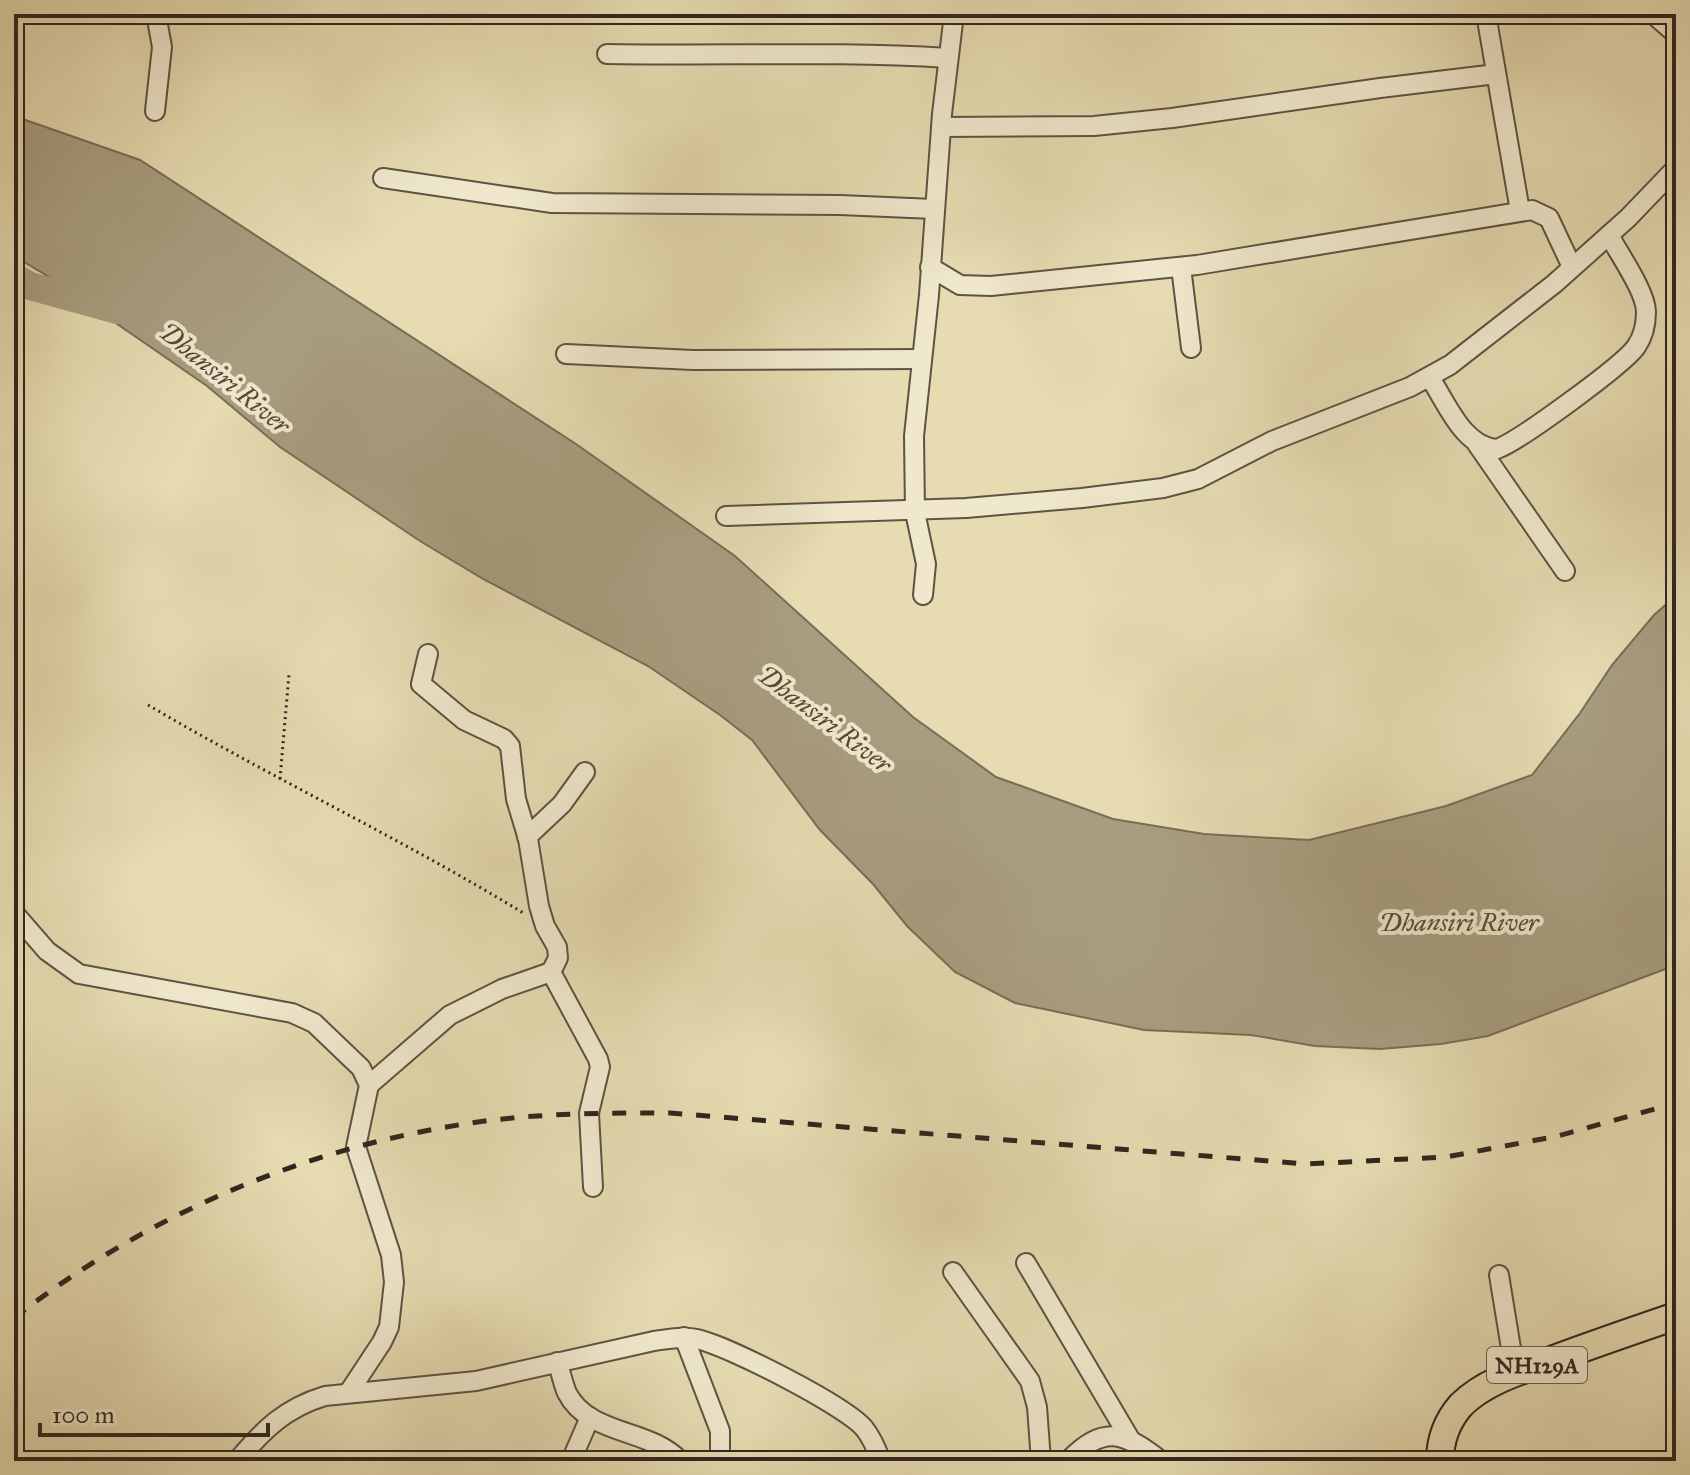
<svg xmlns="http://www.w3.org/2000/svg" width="1690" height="1475" font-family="'IM FELL Great Primer',serif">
<rect width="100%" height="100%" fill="#e6dbb1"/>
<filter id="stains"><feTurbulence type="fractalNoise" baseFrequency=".0025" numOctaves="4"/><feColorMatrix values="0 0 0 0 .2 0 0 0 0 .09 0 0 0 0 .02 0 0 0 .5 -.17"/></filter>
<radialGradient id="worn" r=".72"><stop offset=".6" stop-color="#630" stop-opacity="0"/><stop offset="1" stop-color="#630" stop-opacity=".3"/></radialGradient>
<!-- water -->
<path fill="#a89d7f" stroke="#786d59" stroke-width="2" d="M14 116 140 160 576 444 735 556 913 717 996 777 1113 819 1204 834 1309 840 1446 806 1532 775 1580 713 1612 665 1654 615 1676 596V965L1488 1036 1441 1044 1380 1049 1315 1046 1251 1035 1144 1030 1015 1003 955 972 907 926 873 884 820 830 752 740 720 715 648 666 483 579 420 541 280 447 207 386 49 277 14 256Z"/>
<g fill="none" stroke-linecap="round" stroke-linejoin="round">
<!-- river -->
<path stroke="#a89d7f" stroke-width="28" d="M14 277 30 286 117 310"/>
<!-- minor casing -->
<g stroke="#5e5344" stroke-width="22">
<g id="minor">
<path d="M1486 14 1520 211"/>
<path d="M1653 14 1676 34"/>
<path d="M607 54C721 56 835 51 948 58"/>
<path d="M155 111 162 47 156 14"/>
<path d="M941 127 1094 126 1172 118 1380 88 1496 74"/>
<path d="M383 178 552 203 840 205 934 209"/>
<path d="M930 267 960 285 991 286 1197 265 1532 210 1549 218 1572 267"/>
<path d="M1181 267 1191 348"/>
<path d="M566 354 693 360 922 359"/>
<path d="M1430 378C1447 403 1463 447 1497 449 1519 441 1622 366 1636 347 1643 337 1646 324 1646 312 1646 292 1619 254 1609 235"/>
<path d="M1477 444 1565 571"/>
<path d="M726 516 966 508 1082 498 1163 488 1198 479 1272 441 1410 387 1450 365 1554 284 1628 218 1676 168"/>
<path d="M923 595 926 564 915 512 914 436 929 295 942 114 954 14"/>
<path d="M527 837 562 804 585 772"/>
<path d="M14 913 47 951 79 974 292 1013 314 1023 361 1068 369 1085 356 1147 391 1255 394 1282 389 1327 382 1342 349 1392"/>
<path d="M551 972 598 1059 600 1067 589 1113 593 1187"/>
<path d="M369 1085 450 1015 502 989 551 972 558 958 557 947 545 926 539 906 528 839 516 799 510 746 504 739 464 720 421 684 428 654"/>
<path d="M1026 1263 1130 1439"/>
<path d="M953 1272 1030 1381 1037 1407 1041 1461"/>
<path d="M1499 1275 1515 1373"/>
<path d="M684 1337 720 1431V1461"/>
<path d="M557 1362C561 1372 563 1384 567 1393 589 1436 650 1428 680 1461"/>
<path d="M237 1461C263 1430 285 1408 325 1396L476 1381 654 1341C668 1339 683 1336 697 1339 728 1346 844 1405 864 1428 872 1438 877 1450 881 1461"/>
<path d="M571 1461 590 1417"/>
<path d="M1068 1461C1103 1425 1123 1431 1161 1461"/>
</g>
</g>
<!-- highway casing -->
<g stroke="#31261f" stroke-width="30">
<path id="highway" d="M1440 1461C1440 1440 1447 1421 1461 1405 1485 1381 1523 1370 1554 1359 1594 1344 1635 1330 1676 1316"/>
</g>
<!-- path -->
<g stroke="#31261f" stroke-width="3" stroke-dasharray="2 4" stroke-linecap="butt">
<path d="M148 705C272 778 402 839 525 914"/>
<path d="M280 779 289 674"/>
</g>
<!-- minor -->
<use href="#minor" stroke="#efe8cc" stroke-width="18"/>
<!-- highway -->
<use href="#highway" stroke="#e6dbb1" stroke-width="26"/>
<!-- rail -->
<path stroke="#31261f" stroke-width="5" stroke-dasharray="14 14" stroke-linecap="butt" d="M14 1318C153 1210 318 1142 493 1120 552 1113 611 1113 670 1113L1306 1164 1446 1157 1558 1136 1676 1103"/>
</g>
<g text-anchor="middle" stroke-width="8" stroke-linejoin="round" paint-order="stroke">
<!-- shield labels -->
<rect fill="#efe8cc" stroke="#6a6053" stroke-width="2" x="1487" y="1347" width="100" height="36" rx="6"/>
<g font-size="22" font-weight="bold" fill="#31261f">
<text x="1537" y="1373">NH129A</text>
</g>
<!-- water labels -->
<g font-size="26" font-style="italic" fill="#554a3c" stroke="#efe8cc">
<text transform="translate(225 378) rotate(39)" y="9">Dhansiri River</text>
<text transform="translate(825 719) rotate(37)" y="9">Dhansiri River</text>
<text x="1459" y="931">Dhansiri River</text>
</g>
</g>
<!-- margin -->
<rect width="1690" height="1475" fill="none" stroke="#e6dbb1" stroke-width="48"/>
<rect x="16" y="16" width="1658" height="1443" fill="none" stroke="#31261f" stroke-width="4"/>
<rect x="24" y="24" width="1642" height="1427" fill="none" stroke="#31261f" stroke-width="2"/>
<!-- scale -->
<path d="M40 1423v12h228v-12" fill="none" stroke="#31261f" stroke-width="4"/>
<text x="52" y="1423" font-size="24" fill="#31261f" stroke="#efe8cc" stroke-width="6" paint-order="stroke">100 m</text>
<rect width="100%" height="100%" filter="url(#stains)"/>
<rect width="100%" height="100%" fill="url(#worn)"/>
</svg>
